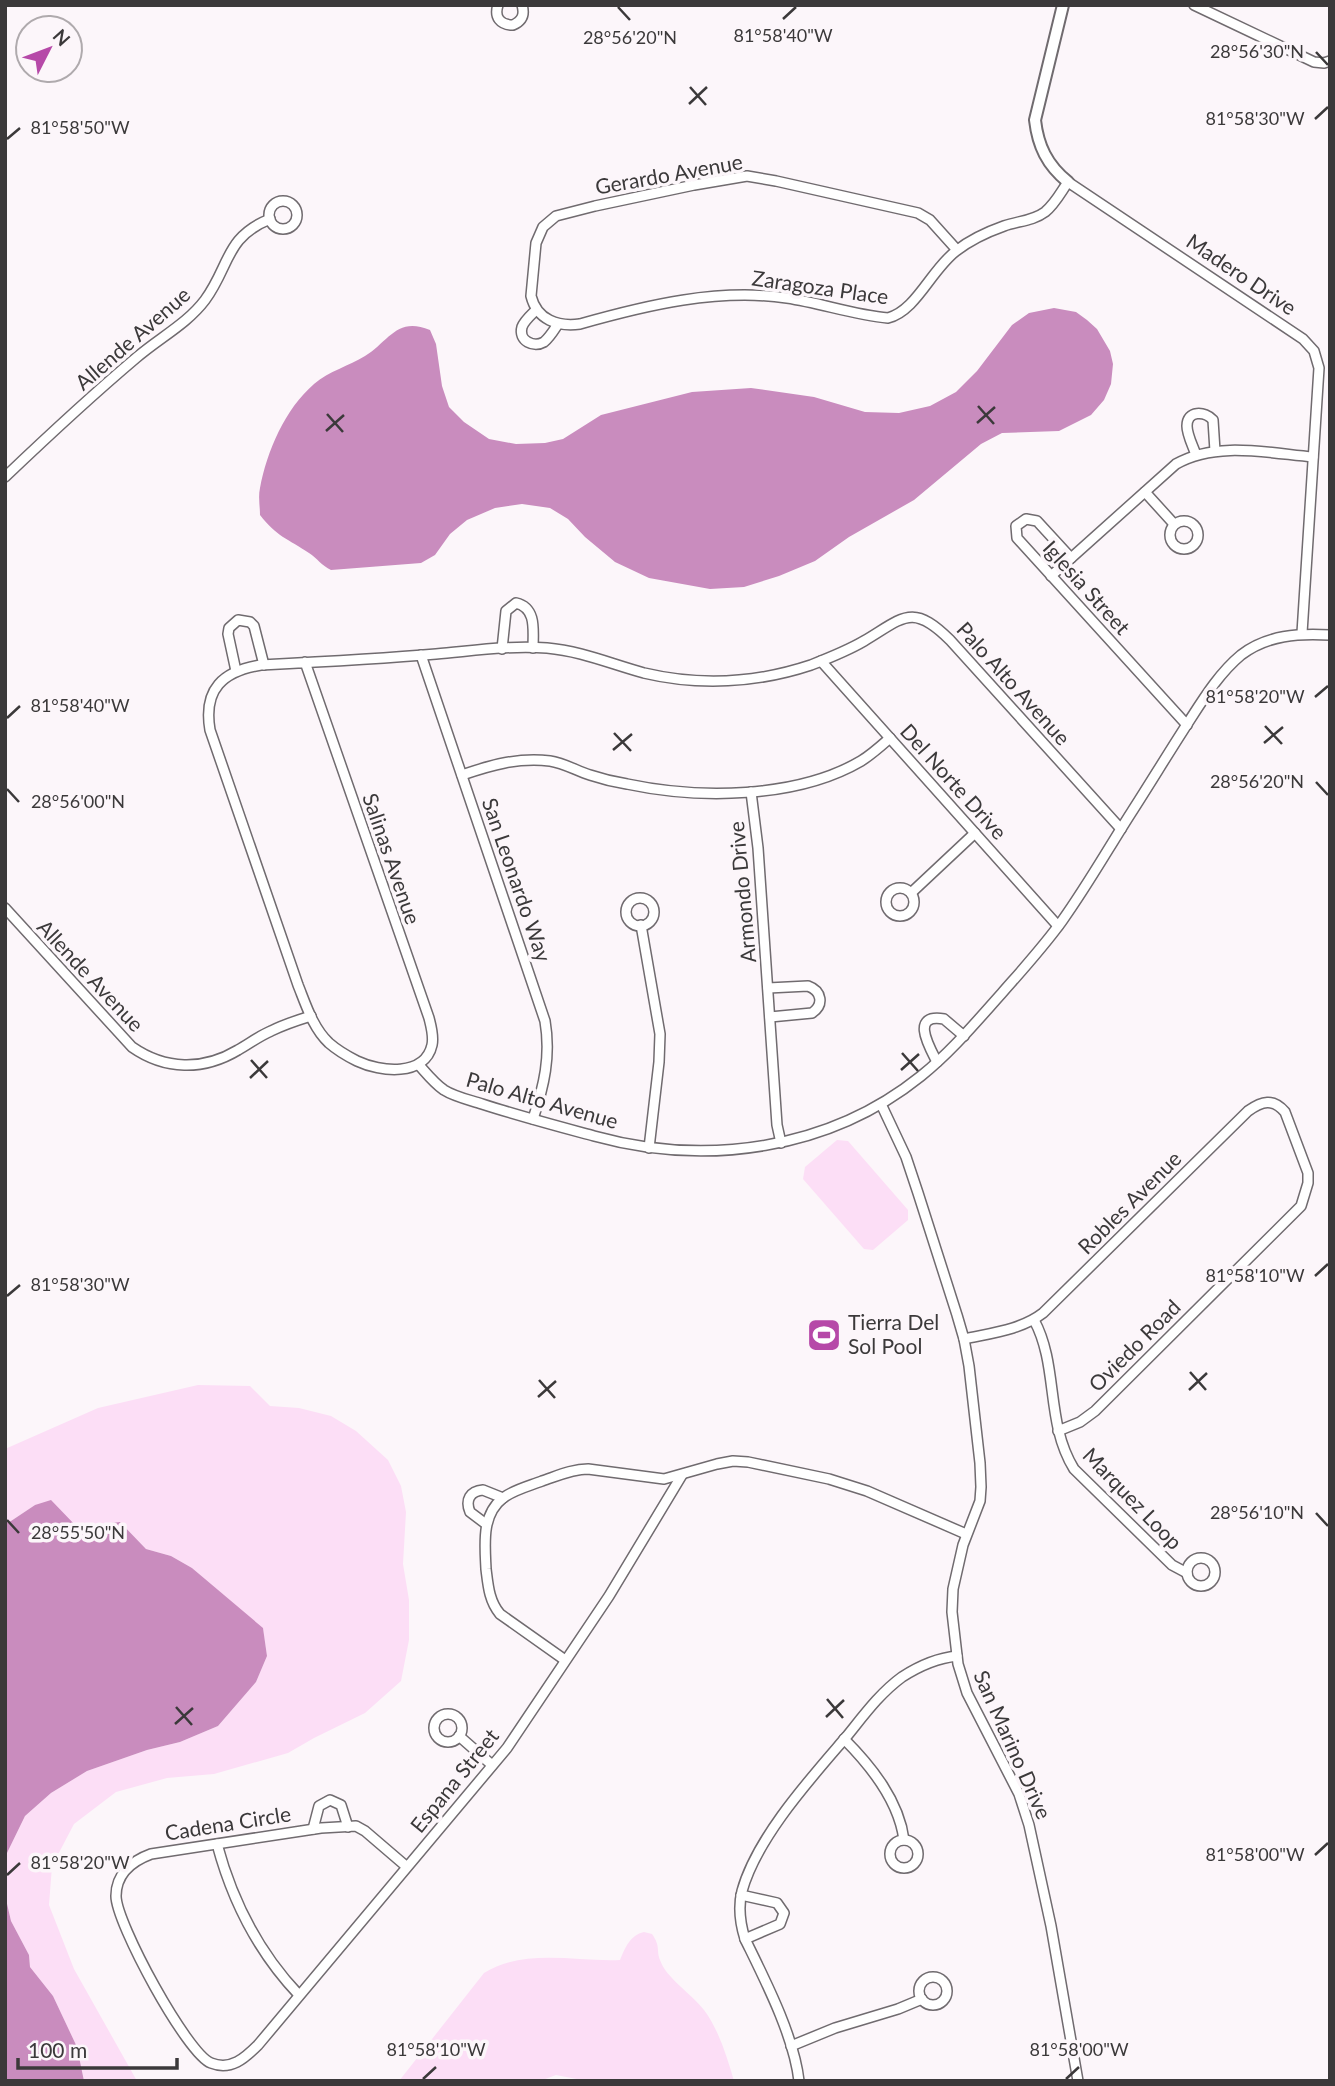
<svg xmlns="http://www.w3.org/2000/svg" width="1335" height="2086" font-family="Lato,sans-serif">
<rect width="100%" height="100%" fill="#fcf6fa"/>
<!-- green -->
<g fill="#fcdef6">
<path d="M837 1140 848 1141 908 1210V1220L873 1250 864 1249 803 1179 805 1167Z"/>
<path d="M198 1385 250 1386 270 1406 299 1408 331 1416 356 1431 388 1460 401 1486 406 1512 403 1564 409 1600V1640L401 1681 365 1713 314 1738 288 1753 214 1774 167 1778 116 1792 74 1824 52 1866 49 1905 74 1969 137 2081H84L77 2047 53 1996 30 1967 29 1955 11 1921 5 1895 7 1853 25 1816 51 1793 87 1771 147 1750 180 1742 218 1726 256 1682 267 1656 263 1629 192 1568 171 1556 146 1549 120 1522 77 1527 35 1505 11 1521 5 1523V1449L98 1408Z"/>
<path d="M644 1932 652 1934C661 1947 656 1950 660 1960 666 1978 692 1994 704 2010 719 2030 727 2057 734 2081H587L556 2075 540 2081H399L484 1973C523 1948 576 1962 620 1960 625 1948 630 1935 644 1932Z"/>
</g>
<!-- water -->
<g fill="#c98cbe">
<path d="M1054 308 1076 312 1087 320 1097 329 1110 351 1113 364 1111 384 1104 400 1091 415 1059 431 1002 433 981 444 914 500 849 537 815 561 779 576 744 587 710 589 649 578 615 562 585 537 568 519 550 508 522 504 495 508 467 520 450 534 435 555 421 563 331 570C322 566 317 558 309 553 288 539 276 536 260 515 260 506 258 497 260 488 267 451 285 409 314 384 329 371 349 366 365 356 389 341 397 316 430 330L436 344 442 386 449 407 464 422 489 439 516 444 545 443 563 439 601 415 692 392 751 388 814 397 865 412 899 413 930 406 956 392 977 371 1012 325 1029 313Z"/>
<path d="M827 1322 835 1345 821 1349 814 1326Z"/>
<path d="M51 1500 77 1527 120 1522 146 1549 171 1556 192 1568 263 1628 267 1656 256 1682 218 1726 180 1742 147 1750 87 1771 51 1793 25 1816 7 1853 5 1868V1523L11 1521 35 1505Z"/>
<path d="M5 1895 11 1921 29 1955 30 1967 53 1996 77 2047 84 2081H5Z"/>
</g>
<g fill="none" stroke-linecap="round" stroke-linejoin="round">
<!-- minor casing -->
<g stroke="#706b6f" stroke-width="12">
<g id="minor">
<path d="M498 5C494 17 500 25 513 25 522 21 525 15 522 5"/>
<path d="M1194 5 1314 62 1324 63 1330 61"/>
<circle cx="283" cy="215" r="14"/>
<path d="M957 250 930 220 918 213 776 181 747 176 694 185 595 206 556 216 543 227 536 243 531 296C537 320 558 327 580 324 647 305 718 288 787 298 821 303 854 315 888 318 916 311 931 270 956 251 970 240 987 232 1004 226 1018 221 1033 221 1045 212 1055 204 1061 192 1068 182L1303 339 1314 351 1319 368 1302 633"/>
<path d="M536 310C531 315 524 321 522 327 518 341 534 348 544 342 550 337 554 330 558 324"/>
<path d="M1196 455C1193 446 1187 435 1187 426 1187 410 1205 411 1213 420L1215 451"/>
<path d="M5 477C48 436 91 396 136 358 159 338 187 324 205 300 230 266 225 237 270 219"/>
<path d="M1145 492 1174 524"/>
<circle cx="1184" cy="535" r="14"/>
<path d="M1071 558 1037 521 1026 519 1016 526 1017 538 1187 725"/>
<path d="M1051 576 1176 464C1216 441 1268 453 1313 457"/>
<path d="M502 649 506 611 516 603C537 608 533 631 533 648"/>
<path d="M421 655 545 1021C551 1056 544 1086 533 1119"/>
<path d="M821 661 1058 926"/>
<path d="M305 662 429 1018C431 1026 434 1036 432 1045 425 1077 380 1072 357 1061 347 1056 337 1050 329 1043 313 1028 306 1005 298 985L210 730C203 689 223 671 261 665 319 662 377 659 436 654 472 651 510 645 547 648 581 651 611 664 644 673 699 686 757 683 811 665 829 658 847 651 864 641 903 618 912 602 950 640L1121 829"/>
<path d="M236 671 228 634 229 628 238 620 250 622 254 626 264 665"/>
<path d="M462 775C491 765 519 757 550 761 564 763 577 771 590 775 602 779 614 782 627 784 698 799 796 799 861 761 871 755 881 746 890 738"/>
<path d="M751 792 758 848 777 1125 781 1143"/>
<circle cx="900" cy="902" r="14"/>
<path d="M911 893 975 833"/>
<circle cx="640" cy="912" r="14"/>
<path d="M5 908 132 1047C165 1070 203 1071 238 1050 249 1044 259 1036 271 1031 283 1025 298 1020 311 1016"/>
<path d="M641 925 660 1034 659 1062 649 1148"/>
<path d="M768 988 808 986C822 991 824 1005 812 1013L770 1017"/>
<path d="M937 1062C930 1048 909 1013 944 1019L964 1036"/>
<path d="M419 1065C427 1074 434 1083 444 1090 455 1097 470 1100 482 1104 519 1116 557 1126 594 1136 706 1167 829 1150 921 1076 951 1052 976 1022 1002 993 1023 969 1044 946 1062 921 1087 886 1108 849 1131 813 1149 785 1166 757 1184 729 1201 703 1217 675 1241 655 1267 635 1299 633 1330 635"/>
<path d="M881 1104 906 1157 918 1193 957 1315 964 1339 969 1366 980 1463 981 1487 980 1501 963 1545 953 1589 952 1612 958 1664 967 1693 1019 1794 1029 1825 1051 1926 1078 2081"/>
<path d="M1034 1320C1059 1366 1045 1422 1074 1469L1172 1565 1187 1573"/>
<path d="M964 1339C991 1333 1021 1330 1043 1313L1248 1111C1262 1101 1273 1098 1285 1112L1308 1173V1183L1301 1206 1095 1411 1080 1422 1058 1431"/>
<path d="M486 1524 470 1512C465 1500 470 1491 483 1490L503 1498"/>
<circle cx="1201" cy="1572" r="14"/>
<path d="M565 1660 500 1614C489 1601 488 1585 486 1569 485 1545 481 1515 503 1498 513 1490 529 1486 542 1481 557 1476 572 1469 588 1469L664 1479 717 1464 733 1461 748 1462 829 1479 867 1491 966 1534"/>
<circle cx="448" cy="1728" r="14"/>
<path d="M459 1736 492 1765"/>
<path d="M844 1739C872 1767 899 1801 904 1840"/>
<path d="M313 1829 319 1806 330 1800 341 1805 348 1827"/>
<circle cx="904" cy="1854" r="14"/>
<path d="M217 1844C232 1900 259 1953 299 1995"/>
<path d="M407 1867 365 1831 356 1826 321 1828 151 1854C132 1861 116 1874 116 1896 116 1923 187 2054 211 2063 231 2071 245 2058 258 2045L507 1748 609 1596 682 1475"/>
<path d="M741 1895 777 1903 784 1913 780 1924 745 1939"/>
<circle cx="933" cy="1991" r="14"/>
<path d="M791 2046 835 2028 898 2009 922 1999"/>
<path d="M799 2081C794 2036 765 1980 745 1939 740 1923 738 1907 742 1891 757 1837 811 1778 847 1736 864 1715 880 1693 902 1677 919 1666 937 1658 957 1656"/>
</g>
</g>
<!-- tertiary casing -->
<g stroke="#706b6f" stroke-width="14">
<path id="tertiary" d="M1063 5 1035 120C1038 146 1047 165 1068 182"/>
</g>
<!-- minor -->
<use href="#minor" stroke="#fff" stroke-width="9"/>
<!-- tertiary -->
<use href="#tertiary" stroke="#fff" stroke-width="10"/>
</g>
<!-- ticks -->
<path fill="none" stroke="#3b393a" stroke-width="2.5" d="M618 7 630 20M783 19 796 7M1316 52 1328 65M690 87 706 105M689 104 707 87M1315 119 1328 107M7 139 20 128M978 406 994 424M327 414 343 432M977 423 995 407M326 431 344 415M1315 697 1328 686M7 718 20 706M1265 726 1282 744M614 733 631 751M1264 743 1283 727M613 750 632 734M1316 782 1328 795M7 789 19 802M902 1053 918 1071M251 1060 267 1078M901 1070 919 1054M250 1078 268 1061M1315 1276 1328 1264M7 1296 20 1285M1190 1372 1206 1390M539 1380 555 1398M1189 1390 1207 1373M538 1397 556 1381M1316 1513 1328 1526M7 1520 19 1533M827 1699 843 1718M176 1707 192 1725M826 1717 844 1700M175 1724 193 1708M1315 1855 1328 1843M7 1875 20 1863M423 2079 436 2067M1066 2079 1079 2067"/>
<!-- icons -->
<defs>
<g id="stadium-square" transform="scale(1.75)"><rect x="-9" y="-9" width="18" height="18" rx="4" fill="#b649a8" stroke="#fcf6fa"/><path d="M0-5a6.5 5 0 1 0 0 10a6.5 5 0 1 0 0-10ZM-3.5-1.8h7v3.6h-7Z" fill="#fff"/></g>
</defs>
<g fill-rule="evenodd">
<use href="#stadium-square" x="824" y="1335"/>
</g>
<g text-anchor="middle" stroke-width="7" stroke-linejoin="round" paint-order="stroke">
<!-- street labels -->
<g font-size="21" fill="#3b393a" stroke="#fcf6fa">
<text transform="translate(669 175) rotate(-10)" y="7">Gerardo Avenue</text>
<text transform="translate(1241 275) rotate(34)" y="7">Madero Drive</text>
<text transform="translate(820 288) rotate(8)" y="7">Zaragoza Place</text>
<text transform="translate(133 339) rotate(-41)" y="7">Allende Avenue</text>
<text transform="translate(1086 588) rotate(48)" y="7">Iglesia Street</text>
<text transform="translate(1013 684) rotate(48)" y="7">Palo Alto Avenue</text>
<text transform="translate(953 782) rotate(48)" y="7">Del Norte Drive</text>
<text transform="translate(391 859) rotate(71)" y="7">Salinas Avenue</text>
<text transform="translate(516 880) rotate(71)" y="7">San Leonardo Way</text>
<text transform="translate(743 892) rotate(-95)" y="7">Armondo Drive</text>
<text transform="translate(90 976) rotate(47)" y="7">Allende Avenue</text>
<text transform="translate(542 1101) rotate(16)" y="7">Palo Alto Avenue</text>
<text transform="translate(1130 1203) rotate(-45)" y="7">Robles Avenue</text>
<text transform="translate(1135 1346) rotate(-45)" y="7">Oviedo Road</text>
<text transform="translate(1132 1499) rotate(46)" y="7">Marquez Loop</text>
<text transform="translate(1012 1745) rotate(66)" y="7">San Marino Drive</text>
<text transform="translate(455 1781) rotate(-51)" y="7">Espana Street</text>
<text transform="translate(228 1824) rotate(-9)" y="7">Cadena Circle</text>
</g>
<!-- poi labels -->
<g font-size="21" fill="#3b393a" stroke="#fcf6fa" text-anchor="start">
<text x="848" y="1330">Tierra Del<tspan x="848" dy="24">Sol Pool</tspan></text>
</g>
</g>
<g font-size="18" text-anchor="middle" fill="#3b393a" stroke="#fcf6fa" stroke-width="7" stroke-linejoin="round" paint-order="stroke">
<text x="783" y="42">81°58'40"W</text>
<text x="630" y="44">28°56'20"N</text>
<text x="1257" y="58">28°56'30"N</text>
<text x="1255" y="125">81°58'30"W</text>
<text x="80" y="134">81°58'50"W</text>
<text x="1255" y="703">81°58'20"W</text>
<text x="80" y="712">81°58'40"W</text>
<text x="1257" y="788">28°56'20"N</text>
<text x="78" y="808">28°56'00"N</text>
<text x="1255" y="1282">81°58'10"W</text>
<text x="80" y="1291">81°58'30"W</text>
<text x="1257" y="1519">28°56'10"N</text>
<text x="78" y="1539">28°55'50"N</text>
<text x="1255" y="1861">81°58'00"W</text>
<text x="80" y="1869">81°58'20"W</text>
<text x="436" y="2056">81°58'10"W</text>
<text x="1079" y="2056">81°58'00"W</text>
</g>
<!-- border -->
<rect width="1335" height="2086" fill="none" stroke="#3b393a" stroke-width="14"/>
<!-- north arrow -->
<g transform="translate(49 49) rotate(48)"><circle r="33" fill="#fcf6fa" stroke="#afaaad" stroke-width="2"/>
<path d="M0-5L12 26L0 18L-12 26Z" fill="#b649a8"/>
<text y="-10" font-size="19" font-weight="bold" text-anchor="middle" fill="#3b393a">N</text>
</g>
<!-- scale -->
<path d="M18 2058v10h159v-10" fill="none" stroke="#3b393a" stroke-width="3.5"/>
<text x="28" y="2058" font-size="21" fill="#3b393a" stroke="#fcf6fa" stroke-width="5" paint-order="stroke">100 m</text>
</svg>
